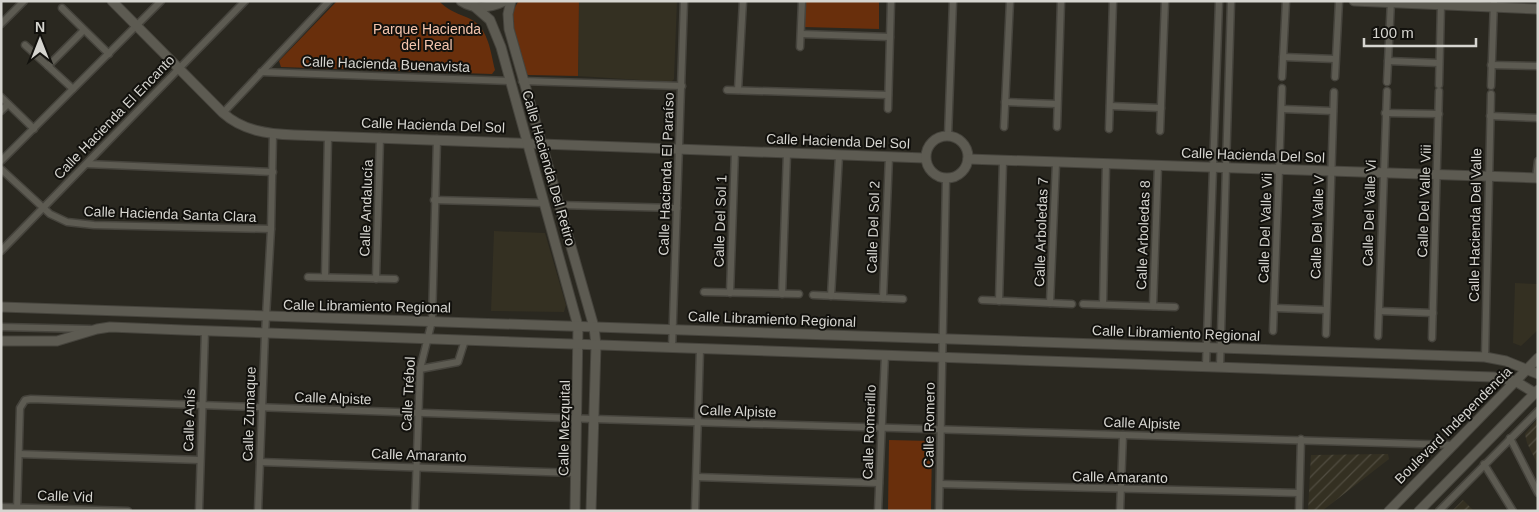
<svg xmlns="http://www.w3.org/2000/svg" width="1539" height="512" font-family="Arial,sans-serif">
<defs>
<pattern id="industrial-furrows" width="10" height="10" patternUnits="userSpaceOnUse" patternTransform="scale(1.25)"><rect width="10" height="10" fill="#343022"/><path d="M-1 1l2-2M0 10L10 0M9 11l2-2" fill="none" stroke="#514d41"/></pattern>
</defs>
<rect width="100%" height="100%" fill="#2a2820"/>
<!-- built -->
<g fill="#343022">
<path d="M579 1H677L674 79 671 82 578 76Z"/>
<path d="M494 231 545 233 566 305 564 312 491 311Z"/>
<path d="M1515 283 1538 284V330L1521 346 1513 343Z"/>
</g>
<!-- industrial -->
<g fill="url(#industrial-furrows)">
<path d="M1538 418V465L1527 443 1525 434Z"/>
<path d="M1388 454 1389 459 1322 511H1308L1311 455Z"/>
<path d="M1463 500 1474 511H1452Z"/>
</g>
<!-- green -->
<g fill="#692f0c">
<path d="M337 1H439C446 9 456 13 466 17 488 25 490 49 495 70L492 74 281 67 279 61Z"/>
<path d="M519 1H579L578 76 528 75 525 72C519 51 503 20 519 1Z"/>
<path d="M804 1H879V29L804 27Z"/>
<path d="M889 440 932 441 931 511H888Z"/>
</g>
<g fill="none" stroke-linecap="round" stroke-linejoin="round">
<!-- street casing -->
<g stroke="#46443d" stroke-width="9">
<g id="street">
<path d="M62 8 109 54"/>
<path d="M1 24 24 1"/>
<path d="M801 34 890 37"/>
<path d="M25 45 73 89"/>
<path d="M800 47 802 1"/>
<path d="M1283 57 1335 59"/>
<path d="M1388 61 1439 63"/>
<path d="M1491 65 1538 66"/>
<path d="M48 66 84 30"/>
<path d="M261 72 510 81"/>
<path d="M1282 77 1286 1"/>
<path d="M1335 77 1339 1"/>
<path d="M522 81 682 86"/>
<path d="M1387 82 1391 1"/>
<path d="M1439 85 1441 5"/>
<path d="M1491 86 1494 1"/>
<path d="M727 90 888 95"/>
<path d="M738 90 743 1"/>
<path d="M1 97 34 129"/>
<path d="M1005 102 1057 104"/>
<path d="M1110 106 1161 108"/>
<path d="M888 109 891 1"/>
<path d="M1282 109 1333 111"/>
<path d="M1 111 8 104"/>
<path d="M223 113 329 1"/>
<path d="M1385 113 1439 114"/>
<path d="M1490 116 1538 118"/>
<path d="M1004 127 1010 1"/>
<path d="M1057 127 1061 1"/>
<path d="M1109 129 1113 1"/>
<path d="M1160 131 1165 1"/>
<path d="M948 136 953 1"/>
<path d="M1 161 161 1"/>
<path d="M87 164 273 172"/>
<path d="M1 169 50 214 67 222 94 225 271 229"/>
<path d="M1536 178 1538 161"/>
<path d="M434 200 543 203"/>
<path d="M558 205 677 208"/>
<path d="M1 251 245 1"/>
<path d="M308 277 395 279"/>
<path d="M325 277 328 136"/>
<path d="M376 279 380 137"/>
<path d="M704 292 799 294"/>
<path d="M730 293 735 151"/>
<path d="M782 294 787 153"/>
<path d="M813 295 903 299"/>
<path d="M831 296 839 155"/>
<path d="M883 298 889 157"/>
<path d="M982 300 1072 304"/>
<path d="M999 301 1003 161"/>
<path d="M1050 303 1056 163"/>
<path d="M1083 304 1175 307"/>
<path d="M1103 304 1106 164"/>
<path d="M1153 306 1158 165"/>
<path d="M1275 308 1326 310"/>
<path d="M1379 311 1433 313"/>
<path d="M1 327 90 329"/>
<path d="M1273 331 1282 88"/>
<path d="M1326 334 1334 92"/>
<path d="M1378 336 1387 91"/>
<path d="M1432 338 1439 91"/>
<path d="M672 348 684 1"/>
<path d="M1485 357 1491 94"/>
<path d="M1206 365 1219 1"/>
<path d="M1220 366 1231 1"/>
<path d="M420 369 458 362 465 340"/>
<path d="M1510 438 1538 493"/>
<path d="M19 454 200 460"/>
<path d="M260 462 576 473"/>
<path d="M1484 464 1513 511"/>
<path d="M697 477 879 483"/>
<path d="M940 484 1299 493"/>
<path d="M1 507 128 511"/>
<path d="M17 511 20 408 25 400 31 399 594 419 1454 445"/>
<path d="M199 511 205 331"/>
<path d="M258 511 265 334 271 229 273 134"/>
<path d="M415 511 420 369 432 321 437 139"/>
<path d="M695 511 700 349"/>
<path d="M878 511 885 355"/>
<path d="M939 511 946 179"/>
<path d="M1120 511 1123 435"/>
<path d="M1299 511 1301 439"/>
<path d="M1439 511 1538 411"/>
</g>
</g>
<!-- secondary casing -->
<g stroke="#46443d" stroke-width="11">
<g id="secondary">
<path d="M112 1 223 113C243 131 268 134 294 135L925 158"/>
<path d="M461 1C475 10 490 8 505 1"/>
<path d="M511 1 508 14 509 29 594 327 596 345 591 511"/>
<path d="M1354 1 1538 9"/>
<path d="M475 7 490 20 501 47 578 326 575 511"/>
<circle cx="947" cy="157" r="21"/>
<path d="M968 159 1538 178"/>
<path d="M1 307 1485 357 1506 361 1538 374"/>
<path d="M1 341H57L97 329 110 327 183 330 1493 377 1515 381 1535 393"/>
<path d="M1389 511 1538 358"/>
<path d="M1419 511 1538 390"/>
</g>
</g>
<!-- street -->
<use href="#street" stroke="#5d5b52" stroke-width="6"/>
<!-- secondary -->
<use href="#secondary" stroke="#5d5b52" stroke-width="9"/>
</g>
<g text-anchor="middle" stroke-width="4" stroke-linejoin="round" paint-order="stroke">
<!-- park labels -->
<g font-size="14" fill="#f4c4ad" stroke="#12110d">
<text x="427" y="34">Parque Hacienda<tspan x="427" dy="16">del Real</tspan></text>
</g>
<!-- street labels -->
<g font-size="14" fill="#d6d5d0" stroke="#12110d">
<text transform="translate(386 64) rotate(2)" y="5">Calle Hacienda Buenavista</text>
<text transform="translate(114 117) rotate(-46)" y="5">Calle Hacienda El Encanto</text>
<text transform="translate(433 125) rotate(2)" y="5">Calle Hacienda Del Sol</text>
<text transform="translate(838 141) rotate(2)" y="5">Calle Hacienda Del Sol</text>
<text transform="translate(1253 155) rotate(2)" y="5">Calle Hacienda Del Sol</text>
<text transform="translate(549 168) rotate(74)" y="5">Calle Hacienda Del Retiro</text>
<text transform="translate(666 174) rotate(-88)" y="5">Calle Hacienda El Paraíso</text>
<text transform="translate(1424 201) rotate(-88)" y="5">Calle Del Valle Viii</text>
<text transform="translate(366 208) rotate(-88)" y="5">Calle Andalucía</text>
<text transform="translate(1369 213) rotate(-88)" y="5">Calle Del Valle Vi</text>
<text transform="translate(170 214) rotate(2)" y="5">Calle Hacienda Santa Clara</text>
<text transform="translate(720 221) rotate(-88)" y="5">Calle Del Sol 1</text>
<text transform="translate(1475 225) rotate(-89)" y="5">Calle Hacienda Del Valle</text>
<text transform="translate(873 227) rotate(-88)" y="5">Calle Del Sol 2</text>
<text transform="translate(1317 227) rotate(-88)" y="5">Calle Del Valle V</text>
<text transform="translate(1265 228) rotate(-88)" y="5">Calle Del Valle Vii</text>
<text transform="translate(1041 232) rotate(-88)" y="5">Calle Arboledas 7</text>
<text transform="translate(1143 235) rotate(-88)" y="5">Calle Arboledas 8</text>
<text transform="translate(367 306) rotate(1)" y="5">Calle Libramiento Regional</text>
<text transform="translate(772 319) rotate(2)" y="5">Calle Libramiento Regional</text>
<text transform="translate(1176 333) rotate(2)" y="5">Calle Libramiento Regional</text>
<text transform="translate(408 394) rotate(-87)" y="5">Calle Trébol</text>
<text transform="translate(333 398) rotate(2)" y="5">Calle Alpiste</text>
<text transform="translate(738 411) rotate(2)" y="5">Calle Alpiste</text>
<text transform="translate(249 414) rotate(-88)" y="5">Calle Zumaque</text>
<text transform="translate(189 420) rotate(-88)" y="5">Calle Anís</text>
<text transform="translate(1142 423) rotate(2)" y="5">Calle Alpiste</text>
<text transform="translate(929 425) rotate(-89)" y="5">Calle Romero</text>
<text transform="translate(1453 425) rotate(-45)" y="5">Boulevard Independencia</text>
<text transform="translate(564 428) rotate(-89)" y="5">Calle Mezquital</text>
<text transform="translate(869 432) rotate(-88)" y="5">Calle Romerillo</text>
<text transform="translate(419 455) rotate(2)" y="5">Calle Amaranto</text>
<text transform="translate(1120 477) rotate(1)" y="5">Calle Amaranto</text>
<text transform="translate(65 496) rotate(2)" y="5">Calle Vid</text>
</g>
</g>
<!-- border -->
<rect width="1539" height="512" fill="none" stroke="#d6d5d0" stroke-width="5"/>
<!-- north arrow -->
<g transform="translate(40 40)" stroke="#12110d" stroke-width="4" paint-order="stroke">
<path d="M0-4L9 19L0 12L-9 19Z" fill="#d6d5d0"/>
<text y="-8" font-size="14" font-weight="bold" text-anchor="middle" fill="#d6d5d0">N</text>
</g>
<!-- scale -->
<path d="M1364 38v8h112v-8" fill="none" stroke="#d6d5d0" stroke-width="2.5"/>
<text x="1372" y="38" font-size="15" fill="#d6d5d0" stroke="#12110d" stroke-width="4" paint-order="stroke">100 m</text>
</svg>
